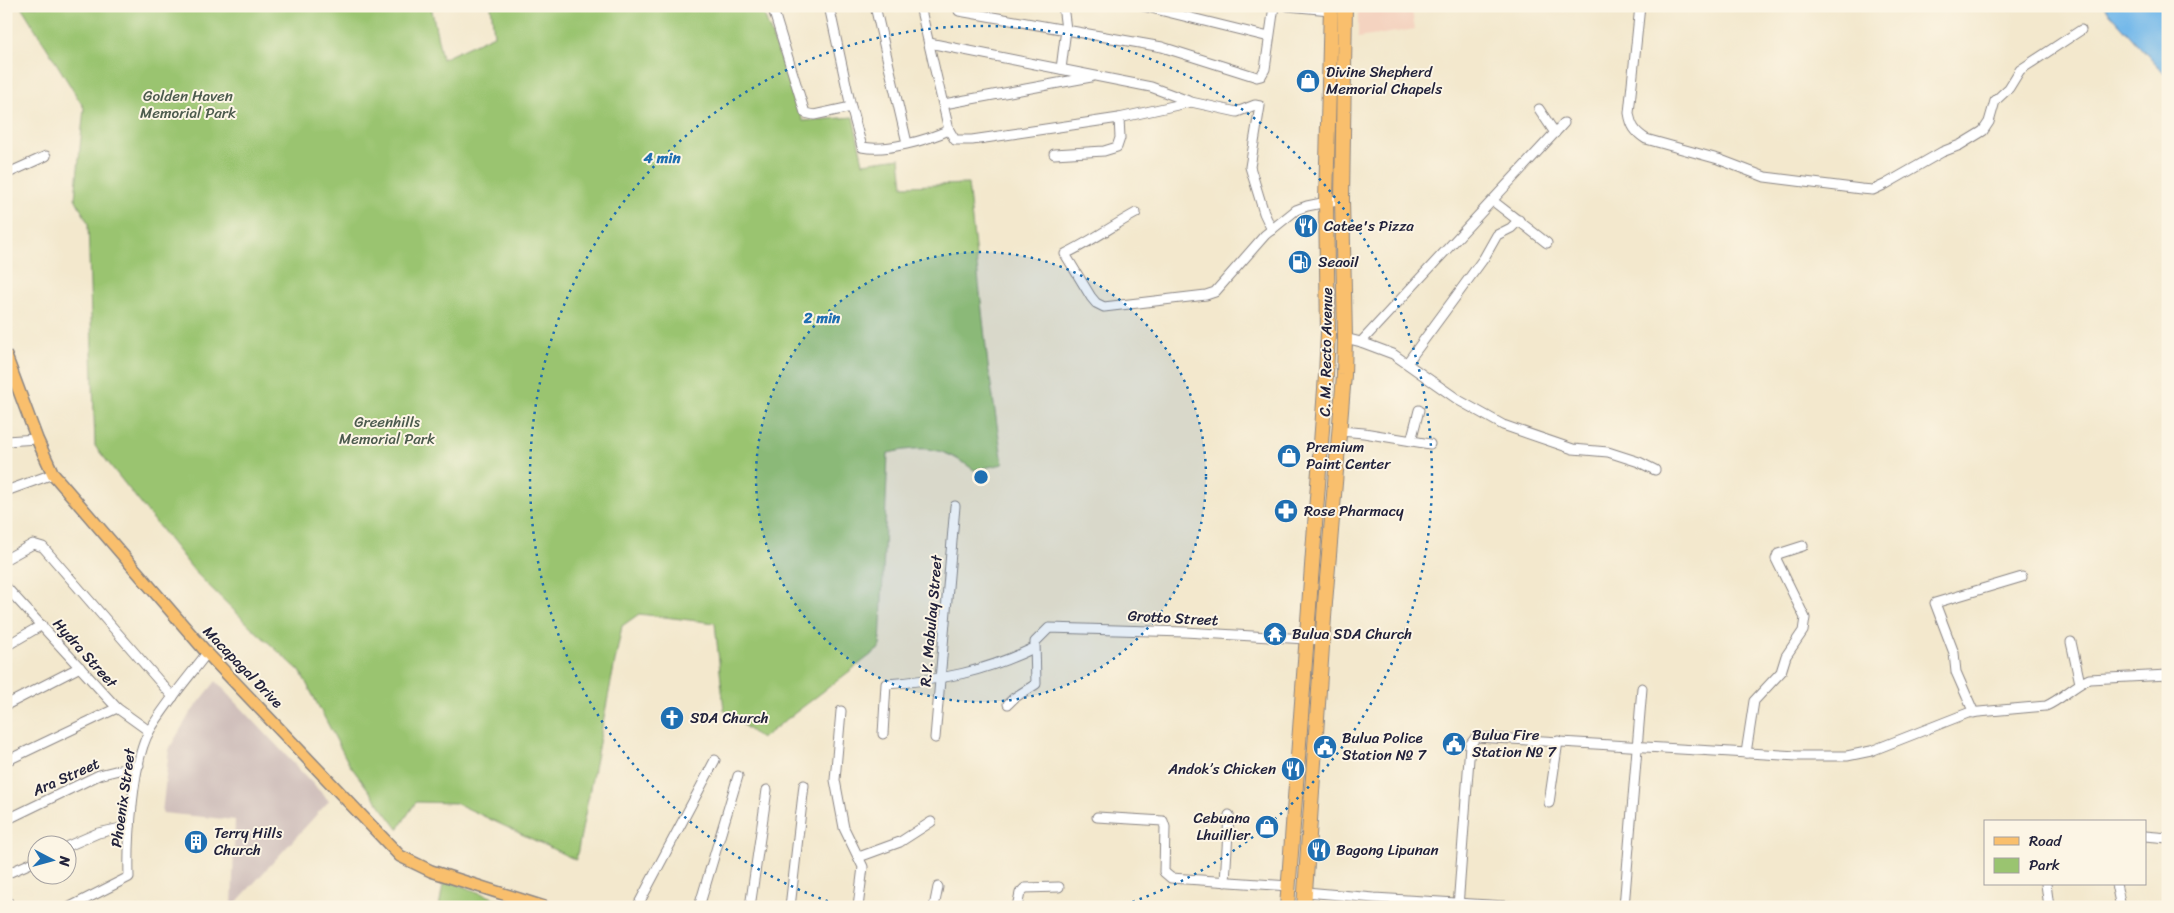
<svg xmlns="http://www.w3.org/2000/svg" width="2174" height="913" font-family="Sriracha,sans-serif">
<rect width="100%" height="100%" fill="#fcf5e5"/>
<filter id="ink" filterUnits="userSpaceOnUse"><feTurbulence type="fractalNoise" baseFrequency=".02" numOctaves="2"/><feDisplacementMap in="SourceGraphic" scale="10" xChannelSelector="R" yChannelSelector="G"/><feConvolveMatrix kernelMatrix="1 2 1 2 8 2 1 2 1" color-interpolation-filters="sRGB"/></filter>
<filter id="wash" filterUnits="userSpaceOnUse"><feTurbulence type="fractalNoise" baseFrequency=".0096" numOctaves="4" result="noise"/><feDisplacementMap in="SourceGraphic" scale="20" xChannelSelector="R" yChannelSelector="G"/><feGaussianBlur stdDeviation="1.12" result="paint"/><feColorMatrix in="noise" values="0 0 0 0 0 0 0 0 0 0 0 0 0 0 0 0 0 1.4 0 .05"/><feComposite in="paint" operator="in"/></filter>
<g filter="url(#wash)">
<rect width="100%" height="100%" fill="#f3e8cd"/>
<!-- built -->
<path fill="#f4d3c0" d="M1358 6H1411L1415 29 1358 38Z"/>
<!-- industrial -->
<path fill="#d0c0bc" d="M216 681 329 801 232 907 235 820 162 813 169 749 189 715Z"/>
<!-- green -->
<g fill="#9ac470" stroke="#5e7356">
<path d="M21 6H431L442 59 494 35 491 6H761L803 121 853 117 863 163 900 158 903 186 968 184 988 365 1003 464 974 470C942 447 926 445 888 453L880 648 761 739 724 710 715 623 639 614 622 626 576 860 456 803 416 802 398 829 349 764 300 671 250 626 195 572 95 446 88 223 75 198 84 108Z"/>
<path d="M444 879 517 907H439Z"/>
</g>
<!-- water -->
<path fill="#74b9ea" stroke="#4b6e92" d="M2103 6H2168V78Z"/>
</g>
<g filter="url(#ink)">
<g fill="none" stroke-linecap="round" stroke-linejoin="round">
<!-- minor casing -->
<g stroke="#8a8584" stroke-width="11">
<g id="minor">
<path d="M772 6 805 113 814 115 851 107"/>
<path d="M829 6 851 107 862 147C886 152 927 140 949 130"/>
<path d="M875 6 907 143"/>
<path d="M920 6 949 130 955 140H972L1119 118 1191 102"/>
<path d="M958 6 959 11 1162 47 1257 77 1261 76 1265 69 1274 6"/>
<path d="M1143 6 1269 37"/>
<path d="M1288 6 1330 10"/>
<path d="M1640 6 1629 113C1631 126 1635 132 1646 139L1718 159 1765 177 1861 189 1873 190 1886 184 1942 152 1960 145 1983 131 1989 122 1995 101 2009 88 2020 70 2081 30"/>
<path d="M929 43 1151 87 1191 102 1237 112 1255 105 1260 106 1250 167 1264 213 1272 230"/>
<path d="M1061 69 1066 29 1063 6"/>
<path d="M944 104 1091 77"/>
<path d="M1539 109 1555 133"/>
<path d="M1054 154 1104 151 1117 147 1120 138 1119 118"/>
<path d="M6 174 46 156"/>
<path d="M1493 201 1547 243"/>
<path d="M1136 213C1112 226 1090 242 1065 254L1091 297 1096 303 1104 307 1206 295 1215 292 1265 235 1296 210 1307 206 1342 199"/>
<path d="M1345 338 1361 342 1393 354 1460 401 1503 425 1573 449 1608 452 1639 462 1655 470"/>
<path d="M1361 342 1564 123"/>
<path d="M1407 363 1484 258 1497 235 1511 228 1519 220"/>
<path d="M1340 431 1364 433 1430 444"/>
<path d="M6 441 37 439"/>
<path d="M1411 441 1419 410"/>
<path d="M6 491 53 474"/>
<path d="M6 559 33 544 43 547 173 697"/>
<path d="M6 587 117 708 149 731"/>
<path d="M2071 642 2080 683"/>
<path d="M6 646 42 625"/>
<path d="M1008 704 1014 698 1036 684 1035 642 1049 628 1185 632 1323 640"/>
<path d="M6 705 80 667"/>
<path d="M841 711 835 780 844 828 863 867 858 907"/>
<path d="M1974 713 1956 672 1954 653 1935 603 2022 577"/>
<path d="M883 734 886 684C943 680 983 672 1034 648"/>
<path d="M935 738 955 506"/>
<path d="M1746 753 1754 701 1781 672 1786 656 1803 631 1805 618 1776 559 1778 554 1803 546"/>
<path d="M6 761 117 708"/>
<path d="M1549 803 1558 741"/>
<path d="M1097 817 1163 821 1165 827 1164 872 1171 878 1289 886"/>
<path d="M6 820 99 775 139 765"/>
<path d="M2145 836 2168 838"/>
<path d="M68 846 98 833 130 826"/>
<path d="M859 857 900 842 931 822"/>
<path d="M6 874 38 860"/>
<path d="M1225 882 1229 815"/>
<path d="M2046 884 2049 907"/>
<path d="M2116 884 2121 907"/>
<path d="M1306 892 1374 898 1522 907"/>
<path d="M6 898 10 907"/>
<path d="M70 907 129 877C128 841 132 760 150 730 166 703 188 678 207 653"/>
<path d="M637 907 715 760"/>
<path d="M699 907 738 776"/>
<path d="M750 907 767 790"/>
<path d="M790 907 804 785"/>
<path d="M934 907 938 887"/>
<path d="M1017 907 1020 893 1025 888 1059 887"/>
<path d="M1458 907 1470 745 1476 737 1797 756H1847L1871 751 1968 713 2046 706C2062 699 2073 686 2089 679L2168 675"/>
<path d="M1624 907 1642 688"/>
</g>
</g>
<!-- major casing -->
<g stroke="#8a8584" stroke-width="14">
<path id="major" d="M6 356 37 439 53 474 207 653 400 856 431 871 544 907"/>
</g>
<!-- highway casing -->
<g stroke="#8a8584" stroke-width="16">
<g id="highway">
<path d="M1287 907 1326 375 1328 332 1326 202 1331 6"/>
<path d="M1304 907 1325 603 1344 375 1345 338 1342 199 1345 6"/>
</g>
</g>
<!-- minor -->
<use href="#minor" stroke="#fff" stroke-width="9"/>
<!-- major -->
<use href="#major" stroke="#f9bf6d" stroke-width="11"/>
<!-- highway -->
<use href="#highway" stroke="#f9bf6d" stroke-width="14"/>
</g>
</g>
<!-- distance rings -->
<circle cx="981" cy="477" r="225" fill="#1f6fb2" fill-opacity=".12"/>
<g fill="none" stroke="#1f6fb2" stroke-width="2.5" stroke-dasharray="2.5 5">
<circle cx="981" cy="477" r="225"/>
<path d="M842 906A451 451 0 1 1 1120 906"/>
</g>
<!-- icons -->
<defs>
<g id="shop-disc" transform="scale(1.25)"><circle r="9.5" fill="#1f6fb2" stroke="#fcf5e5"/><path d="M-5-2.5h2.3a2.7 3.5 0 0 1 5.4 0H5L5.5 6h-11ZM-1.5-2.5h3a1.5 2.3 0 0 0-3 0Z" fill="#fff"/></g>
<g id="restaurant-disc" transform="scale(1.25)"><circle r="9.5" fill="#1f6fb2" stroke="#fcf5e5"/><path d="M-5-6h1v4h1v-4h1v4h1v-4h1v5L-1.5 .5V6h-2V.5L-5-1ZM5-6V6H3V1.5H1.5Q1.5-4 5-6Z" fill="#fff"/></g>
<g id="fuel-disc" transform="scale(1.25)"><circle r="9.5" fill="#1f6fb2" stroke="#fcf5e5"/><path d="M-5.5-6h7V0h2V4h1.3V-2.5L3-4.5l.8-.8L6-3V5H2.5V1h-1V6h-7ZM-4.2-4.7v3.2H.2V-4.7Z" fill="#fff"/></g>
<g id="pharmacy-disc" transform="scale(1.25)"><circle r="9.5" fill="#1f6fb2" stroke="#fcf5e5"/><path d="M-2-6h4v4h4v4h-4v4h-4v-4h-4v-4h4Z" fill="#fff"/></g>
<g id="temple-disc" transform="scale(1.25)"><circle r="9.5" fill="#1f6fb2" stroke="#fcf5e5"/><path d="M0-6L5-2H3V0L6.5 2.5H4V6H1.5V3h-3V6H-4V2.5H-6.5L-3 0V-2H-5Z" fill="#fff"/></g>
<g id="church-disc" transform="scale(1.25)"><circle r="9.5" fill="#1f6fb2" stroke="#fcf5e5"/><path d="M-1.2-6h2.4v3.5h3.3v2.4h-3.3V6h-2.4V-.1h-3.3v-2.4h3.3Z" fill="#fff"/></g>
<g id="civic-disc" transform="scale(1.25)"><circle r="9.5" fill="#1f6fb2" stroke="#fcf5e5"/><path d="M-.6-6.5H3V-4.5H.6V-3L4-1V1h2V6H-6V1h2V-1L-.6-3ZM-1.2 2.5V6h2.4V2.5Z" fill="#fff"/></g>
<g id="building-disc" transform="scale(1.25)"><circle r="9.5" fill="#1f6fb2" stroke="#fcf5e5"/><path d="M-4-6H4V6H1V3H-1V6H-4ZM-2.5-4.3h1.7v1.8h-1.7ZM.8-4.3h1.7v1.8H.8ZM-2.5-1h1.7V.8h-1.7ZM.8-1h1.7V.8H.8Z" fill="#fff"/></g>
</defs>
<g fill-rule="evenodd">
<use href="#shop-disc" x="1308" y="81"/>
<use href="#restaurant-disc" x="1306" y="226"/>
<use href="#fuel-disc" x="1300" y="262"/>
<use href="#shop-disc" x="1289" y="456"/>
<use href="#pharmacy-disc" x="1286" y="511"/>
<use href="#temple-disc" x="1275" y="634"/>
<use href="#church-disc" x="672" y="718"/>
<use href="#civic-disc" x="1454" y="744"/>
<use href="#civic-disc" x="1325" y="747"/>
<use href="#restaurant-disc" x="1293" y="769"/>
<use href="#shop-disc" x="1267" y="827"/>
<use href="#building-disc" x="196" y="842"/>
<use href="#restaurant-disc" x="1319" y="850"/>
</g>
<g text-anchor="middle" stroke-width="4" stroke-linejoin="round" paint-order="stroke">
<!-- poi labels -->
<g font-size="15" fill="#22223b" stroke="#fcf5e5" text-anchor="start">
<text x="1326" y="77">Divine Shepherd<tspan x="1326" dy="17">Memorial Chapels</tspan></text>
<text x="1324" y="231">Catee's Pizza</text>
<text x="1318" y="267">Seaoil</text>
<text x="1306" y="452">Premium<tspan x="1306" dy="17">Paint Center</tspan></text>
<text x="1304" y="516">Rose Pharmacy</text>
<text x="1292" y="639">Bulua SDA Church</text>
<text x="690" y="723">SDA Church</text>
<text x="1472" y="740">Bulua Fire<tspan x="1472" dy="17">Station № 7</tspan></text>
<text x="1342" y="743">Bulua Police<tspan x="1342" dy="17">Station № 7</tspan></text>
<text x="1276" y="774" text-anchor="end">Andok’s Chicken</text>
<text x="1250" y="823" text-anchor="end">Cebuana<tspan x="1250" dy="17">Lhuillier</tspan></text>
<text x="214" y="838">Terry Hills<tspan x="214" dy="17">Church</tspan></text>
<text x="1336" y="855">Bagong Lipunan</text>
</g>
<!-- park labels -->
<g font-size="15" fill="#4c5b4e" stroke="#fcf5e5">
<text x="188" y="101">Golden Haven<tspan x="188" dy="17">Memorial Park</tspan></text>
<text x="387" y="427">Greenhills<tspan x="387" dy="17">Memorial Park</tspan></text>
</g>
<!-- street labels -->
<g font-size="15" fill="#22223b" stroke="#fcf5e5">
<text transform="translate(1326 352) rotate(-89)" y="5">C. M. Recto Avenue</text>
<text transform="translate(1173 618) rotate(3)" y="5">Grotto Street</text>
<text transform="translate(931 621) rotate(-85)" y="5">R.Y. Mabulay Street</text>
<text transform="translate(85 653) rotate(48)" y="5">Hydra Street</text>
<text transform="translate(243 667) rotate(46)" y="5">Macapagal Drive</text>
<text transform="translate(66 777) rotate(-24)" y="5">Ara Street</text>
<text transform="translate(123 798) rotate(-82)" y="5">Phoenix Street</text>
</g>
</g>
<circle cx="981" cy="477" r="8" fill="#1f6fb2" stroke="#fcf5e5" stroke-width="2.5"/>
<g font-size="15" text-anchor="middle" font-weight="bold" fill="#1f6fb2" stroke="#fcf5e5" stroke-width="4" stroke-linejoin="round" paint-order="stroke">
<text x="662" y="163">4 min</text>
<text x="822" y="323">2 min</text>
</g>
<!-- margin -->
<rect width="2174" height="913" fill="none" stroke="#fcf5e5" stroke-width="25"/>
<!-- legend -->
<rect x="1984" y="820" width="162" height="65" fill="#fcf5e5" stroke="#a5a1a1"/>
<rect x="1994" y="837" width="25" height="8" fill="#f9bf6d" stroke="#a5a1a1"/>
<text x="2029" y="846" font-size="15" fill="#22223b">Road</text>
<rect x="1994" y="858" width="25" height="15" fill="#9ac470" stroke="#a5a1a1"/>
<text x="2029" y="870" font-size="15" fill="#22223b">Park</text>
<!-- north arrow -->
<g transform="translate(52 860) rotate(96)"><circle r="24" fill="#fcf5e5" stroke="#a5a1a1"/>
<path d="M0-4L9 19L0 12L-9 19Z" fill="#1f6fb2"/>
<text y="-8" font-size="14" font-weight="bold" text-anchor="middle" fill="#22223b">N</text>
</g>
</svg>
